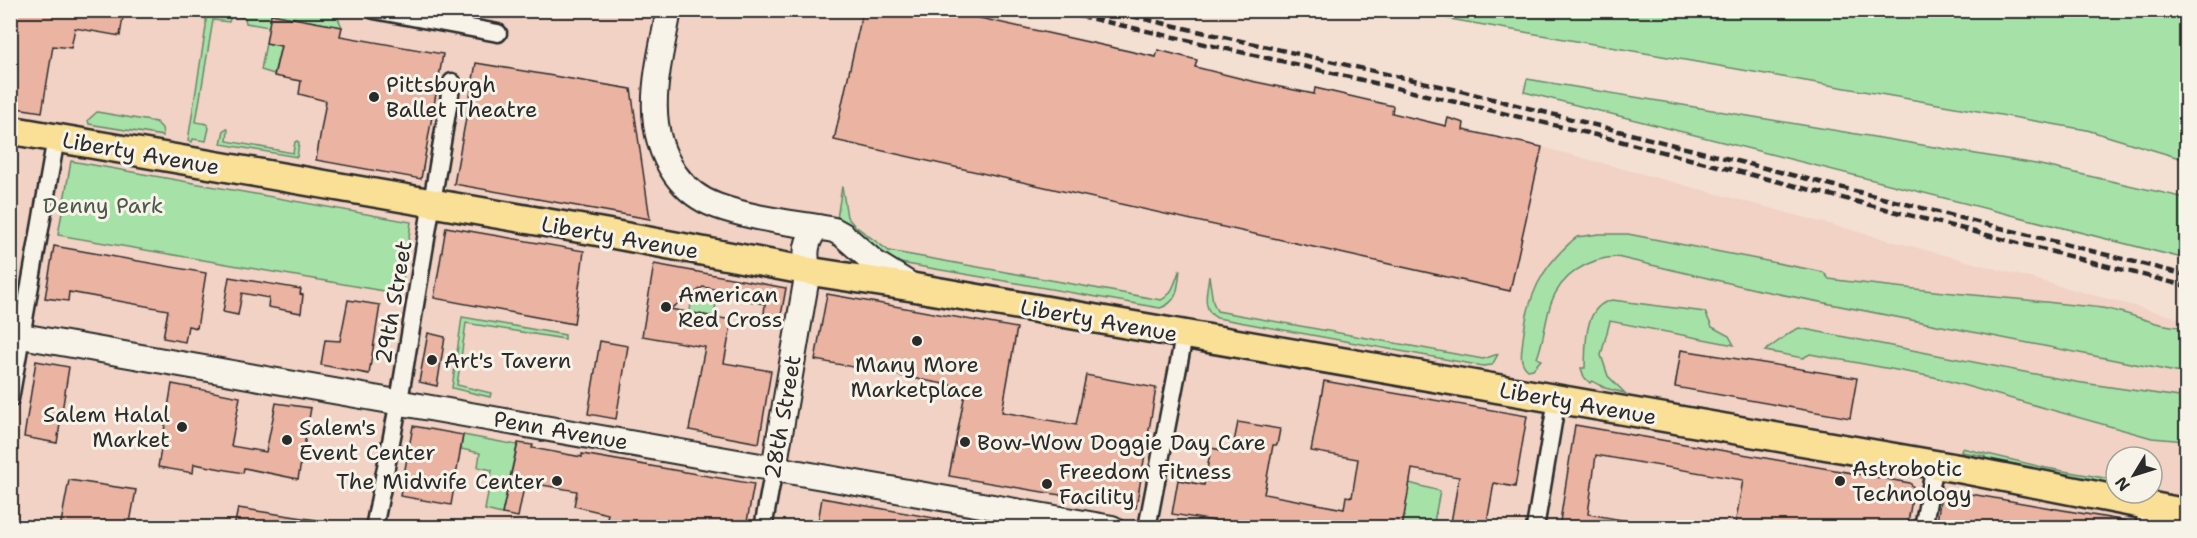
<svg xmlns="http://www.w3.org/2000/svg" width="2197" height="538" font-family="'Shantell Sans',sans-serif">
<rect width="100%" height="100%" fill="#f3e0d3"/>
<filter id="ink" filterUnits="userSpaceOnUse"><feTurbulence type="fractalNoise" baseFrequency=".0167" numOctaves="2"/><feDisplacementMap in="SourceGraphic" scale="12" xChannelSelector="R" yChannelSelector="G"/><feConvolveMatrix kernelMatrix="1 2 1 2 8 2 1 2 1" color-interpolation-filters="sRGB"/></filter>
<g filter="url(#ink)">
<!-- built -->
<path fill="#f1d2c4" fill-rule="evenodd" d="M10 11H963L1542 147 2186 320V527H11ZM2116 457H2152V493H2116Z"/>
<!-- green -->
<g fill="#a6e2a8" stroke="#68866a" stroke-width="1.5">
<path d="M323 10 337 16 342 27 272 14 269 27 246 23 245 18 231 16 229 22 213 20 196 122 207 124 209 128 206 141 193 139 192 142 188 141 206 27V19L201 11Z"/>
<path d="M1404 11H2186V160L2087 130Z"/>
<path d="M266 43 281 46 274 74 261 70Z"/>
<path d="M1527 79 2036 164 2186 198V259L1524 92Z"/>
<path d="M97 112 156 122 162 128 163 136 89 124 88 120Z"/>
<path d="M227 128 228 130 227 141 293 153 295 142 297 141 299 143 297 157 221 144 224 130Z"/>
<path d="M71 161 411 222 401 294 58 235Z"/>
<path d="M842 186 847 217 854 225 889 251 1161 300C1173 295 1175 281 1180 269 1178 286 1179 302 1160 308L889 261 837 219Z"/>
<path d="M1599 234H1628L1823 272 1829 279C1920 291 2011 298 2102 308 2131 312 2157 328 2186 327V374L1759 290 1617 257C1588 258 1561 275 1551 303 1545 321 1544 340 1537 358L1541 360 1533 369 1528 370C1518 362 1522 351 1523 339 1528 296 1540 269 1573 240L1577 237Z"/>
<path d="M1209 276 1213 302 1217 311 1483 359 1498 354 1492 365 1483 366 1217 318C1201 310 1207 291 1209 276Z"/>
<path d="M702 294 710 296 716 303 714 317 690 312 691 302 693 301 695 302Z"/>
<path d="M1612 300 1705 312 1712 327 1729 336 1734 345 1610 321 1601 355 1608 376 1625 393 1605 388 1592 381 1590 383 1584 377 1581 368H1585C1586 345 1583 306 1612 300Z"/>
<path d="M462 317 565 335V339L466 323 457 385 491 393 490 397 452 388Z"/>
<path d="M1799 328 2076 382 2186 398V441L2152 438 1934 377 1810 354 1803 358 1765 351 1791 332Z"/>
<path d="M463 435 517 445 502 514 485 510 492 470 478 467 480 453 461 449Z"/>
<path d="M1962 448 2046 468 2116 480V484L1984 461 1985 456 1961 452Z"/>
<path d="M1409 483 1440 491 1433 527 1402 528Z"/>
</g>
<!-- building -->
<g fill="#ebb3a2" stroke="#2b2b2b" stroke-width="1.5">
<path d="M10 10H124L120 36 75 28 71 48 53 46 42 112 10 107Z"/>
<path d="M863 10H944L1156 57 1158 50 1197 60 1195 67 1251 81 1314 94 1315 88 1393 106 1392 113 1446 126 1448 118 1464 123 1463 130 1542 147 1510 291 834 140Z"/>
<path d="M271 14 342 27 340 36 443 54 421 179 316 160 326 101 299 94 301 81 274 76 281 46 266 43Z"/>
<path d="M476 63 631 89 650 219 454 184Z"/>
<path d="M446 227 584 251 574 324 434 298Z"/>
<path d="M54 246 206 273 197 328 188 326 185 342 163 338 168 310 69 292 68 301 45 298Z"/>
<path d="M654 264 786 288 781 316 764 314 765 304 735 298 736 293 703 287 670 309 732 320 724 363 771 371 759 443 689 430 705 347 642 336Z"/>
<path d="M229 277 301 289 300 294 303 295 301 313 268 307 269 298 242 293 238 315 223 312Z"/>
<path d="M827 294 1017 328 1002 412 1076 425 1086 375 1156 388 1136 508 949 476 966 388 815 360Z"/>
<path d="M348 300 380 305 369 374 321 365 325 340 340 341Z"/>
<path d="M428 333 445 337 437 386 419 382Z"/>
<path d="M600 341 628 346 616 419 588 414Z"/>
<path d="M1681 350 1857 378 1850 418 1675 387Z"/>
<path d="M36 361 69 367 57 443 24 437Z"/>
<path d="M1324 381 1527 416 1515 487 1494 483 1486 528H1450L1459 477 1412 469 1402 528H1256L1172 514 1178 480 1204 485 1211 448 1232 452 1238 422 1280 429 1277 445H1273L1264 494 1344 509 1346 496 1352 497 1358 459 1311 451Z"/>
<path d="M172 384 240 397 231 446 266 452 276 403 311 408 298 479 244 468 243 473 194 464 193 473 158 467Z"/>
<path d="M1575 425 1910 483 1914 488 1907 528H1751L1735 525 1743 480 1596 455 1588 514 1628 521 1627 528H1559Z"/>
<path d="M413 426 463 435 451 505 400 496Z"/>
<path d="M518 443 533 445 532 448 582 457V454L754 484 746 527 729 525V528H605L608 514 574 506 577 491 525 482 518 517 502 514Z"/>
<path d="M69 480 136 490 129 528H60Z"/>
<path d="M1942 489 2126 521V528H1936Z"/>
<path d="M822 498 951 521 950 528H817Z"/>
<path d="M238 508 316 520V528H234Z"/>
</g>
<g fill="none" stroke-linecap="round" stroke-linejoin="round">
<!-- street casing -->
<g stroke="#2b2b2b" stroke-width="21">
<g id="street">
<path d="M374 10 498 33"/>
<path d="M10 399 56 138"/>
<path d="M374 528 399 401 452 82"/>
<path d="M763 528 774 468"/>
<path d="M1147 528 1184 336"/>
<path d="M1535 528 1557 399"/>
<path d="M1923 528 1935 465"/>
<path d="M2144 528 2148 506"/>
</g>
</g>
<!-- secondary casing -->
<g stroke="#2b2b2b" stroke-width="28">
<g id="secondary">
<path d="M669 10C659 66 640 123 675 174 685 188 700 200 717 206 753 219 796 223 834 230L843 235 875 263 912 286"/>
<path d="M10 334 1112 528"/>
<path d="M774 468 808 271C805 253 805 242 817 227"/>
</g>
</g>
<!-- primary casing -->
<g stroke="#2b2b2b" stroke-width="32">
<path id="primary" d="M10 130 606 233 808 271 912 287 1961 469 2186 513"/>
</g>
<!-- street -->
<use href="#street" stroke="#f7f3e8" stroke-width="16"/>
<!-- secondary -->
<use href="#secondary" stroke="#f7f3e8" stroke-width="24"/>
<!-- primary -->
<use href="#primary" stroke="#fadf96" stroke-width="27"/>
<!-- rail -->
<g stroke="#2b2b2b" stroke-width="4.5" stroke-dasharray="9 4.5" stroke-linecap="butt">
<path d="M1053 10 1294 64 1600 136 2186 286"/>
<path d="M1105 10 1457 90 2186 275"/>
</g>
</g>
</g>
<!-- markers -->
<g fill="#2b2b2b" stroke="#f7f3e8" stroke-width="2">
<circle cx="374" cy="97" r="6"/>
<circle cx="666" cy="307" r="6"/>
<circle cx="917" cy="341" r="6"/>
<circle cx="432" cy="360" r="6"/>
<circle cx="182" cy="427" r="6"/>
<circle cx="287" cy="440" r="6"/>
<circle cx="965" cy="442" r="6"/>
<circle cx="557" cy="481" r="6"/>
<circle cx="1840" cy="481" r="6"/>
<circle cx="1047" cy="484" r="6"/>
</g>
<g text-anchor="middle" stroke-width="6" stroke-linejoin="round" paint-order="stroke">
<!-- poi labels -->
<g font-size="22" fill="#2b2b2b" stroke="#f7f3e8" text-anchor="start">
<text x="386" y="92">Pittsburgh<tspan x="386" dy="25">Ballet Theatre</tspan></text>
<text x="678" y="302">American<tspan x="678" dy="25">Red Cross</tspan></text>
<text x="444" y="368">Art's Tavern</text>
<text x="917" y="372" text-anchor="middle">Many More<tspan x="917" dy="25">Marketplace</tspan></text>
<text x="170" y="422" text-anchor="end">Salem Halal<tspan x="170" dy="25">Market</tspan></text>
<text x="299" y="435">Salem's<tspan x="299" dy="25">Event Center</tspan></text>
<text x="977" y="450">Bow-Wow Doggie Day Care</text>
<text x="1852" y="476">Astrobotic<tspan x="1852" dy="25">Technology</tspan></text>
<text x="1059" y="479">Freedom Fitness<tspan x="1059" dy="25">Facility</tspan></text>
<text x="545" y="489" text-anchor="end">The Midwife Center</text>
</g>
<!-- street labels -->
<g font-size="22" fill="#2b2b2b" stroke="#f7f3e8">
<text transform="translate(141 153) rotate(10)" y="8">Liberty Avenue</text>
<text transform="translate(620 237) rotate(10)" y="8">Liberty Avenue</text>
<text transform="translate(393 302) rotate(-80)" y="8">29th Street</text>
<text transform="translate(1099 320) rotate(10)" y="8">Liberty Avenue</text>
<text transform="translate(1578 403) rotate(10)" y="8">Liberty Avenue</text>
<text transform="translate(782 417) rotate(-80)" y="8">28th Street</text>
<text transform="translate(561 430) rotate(10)" y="8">Penn Avenue</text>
</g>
<!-- park labels -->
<g font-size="22" fill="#4a594a" stroke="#f7f3e8">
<text x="103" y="213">Denny Park</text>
</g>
</g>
<!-- margin -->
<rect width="2197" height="538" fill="none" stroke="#f7f3e8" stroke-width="36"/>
<rect x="18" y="18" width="2161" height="502" fill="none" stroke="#2b2b2b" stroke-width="2" filter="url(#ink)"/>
<!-- north arrow -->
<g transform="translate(2134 475) rotate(232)"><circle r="28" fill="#f7f3e8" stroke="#a5a39c" stroke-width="1.5"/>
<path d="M0-4.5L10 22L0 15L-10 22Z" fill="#2b2b2b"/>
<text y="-9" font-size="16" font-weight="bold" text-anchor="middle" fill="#2b2b2b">N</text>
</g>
</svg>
